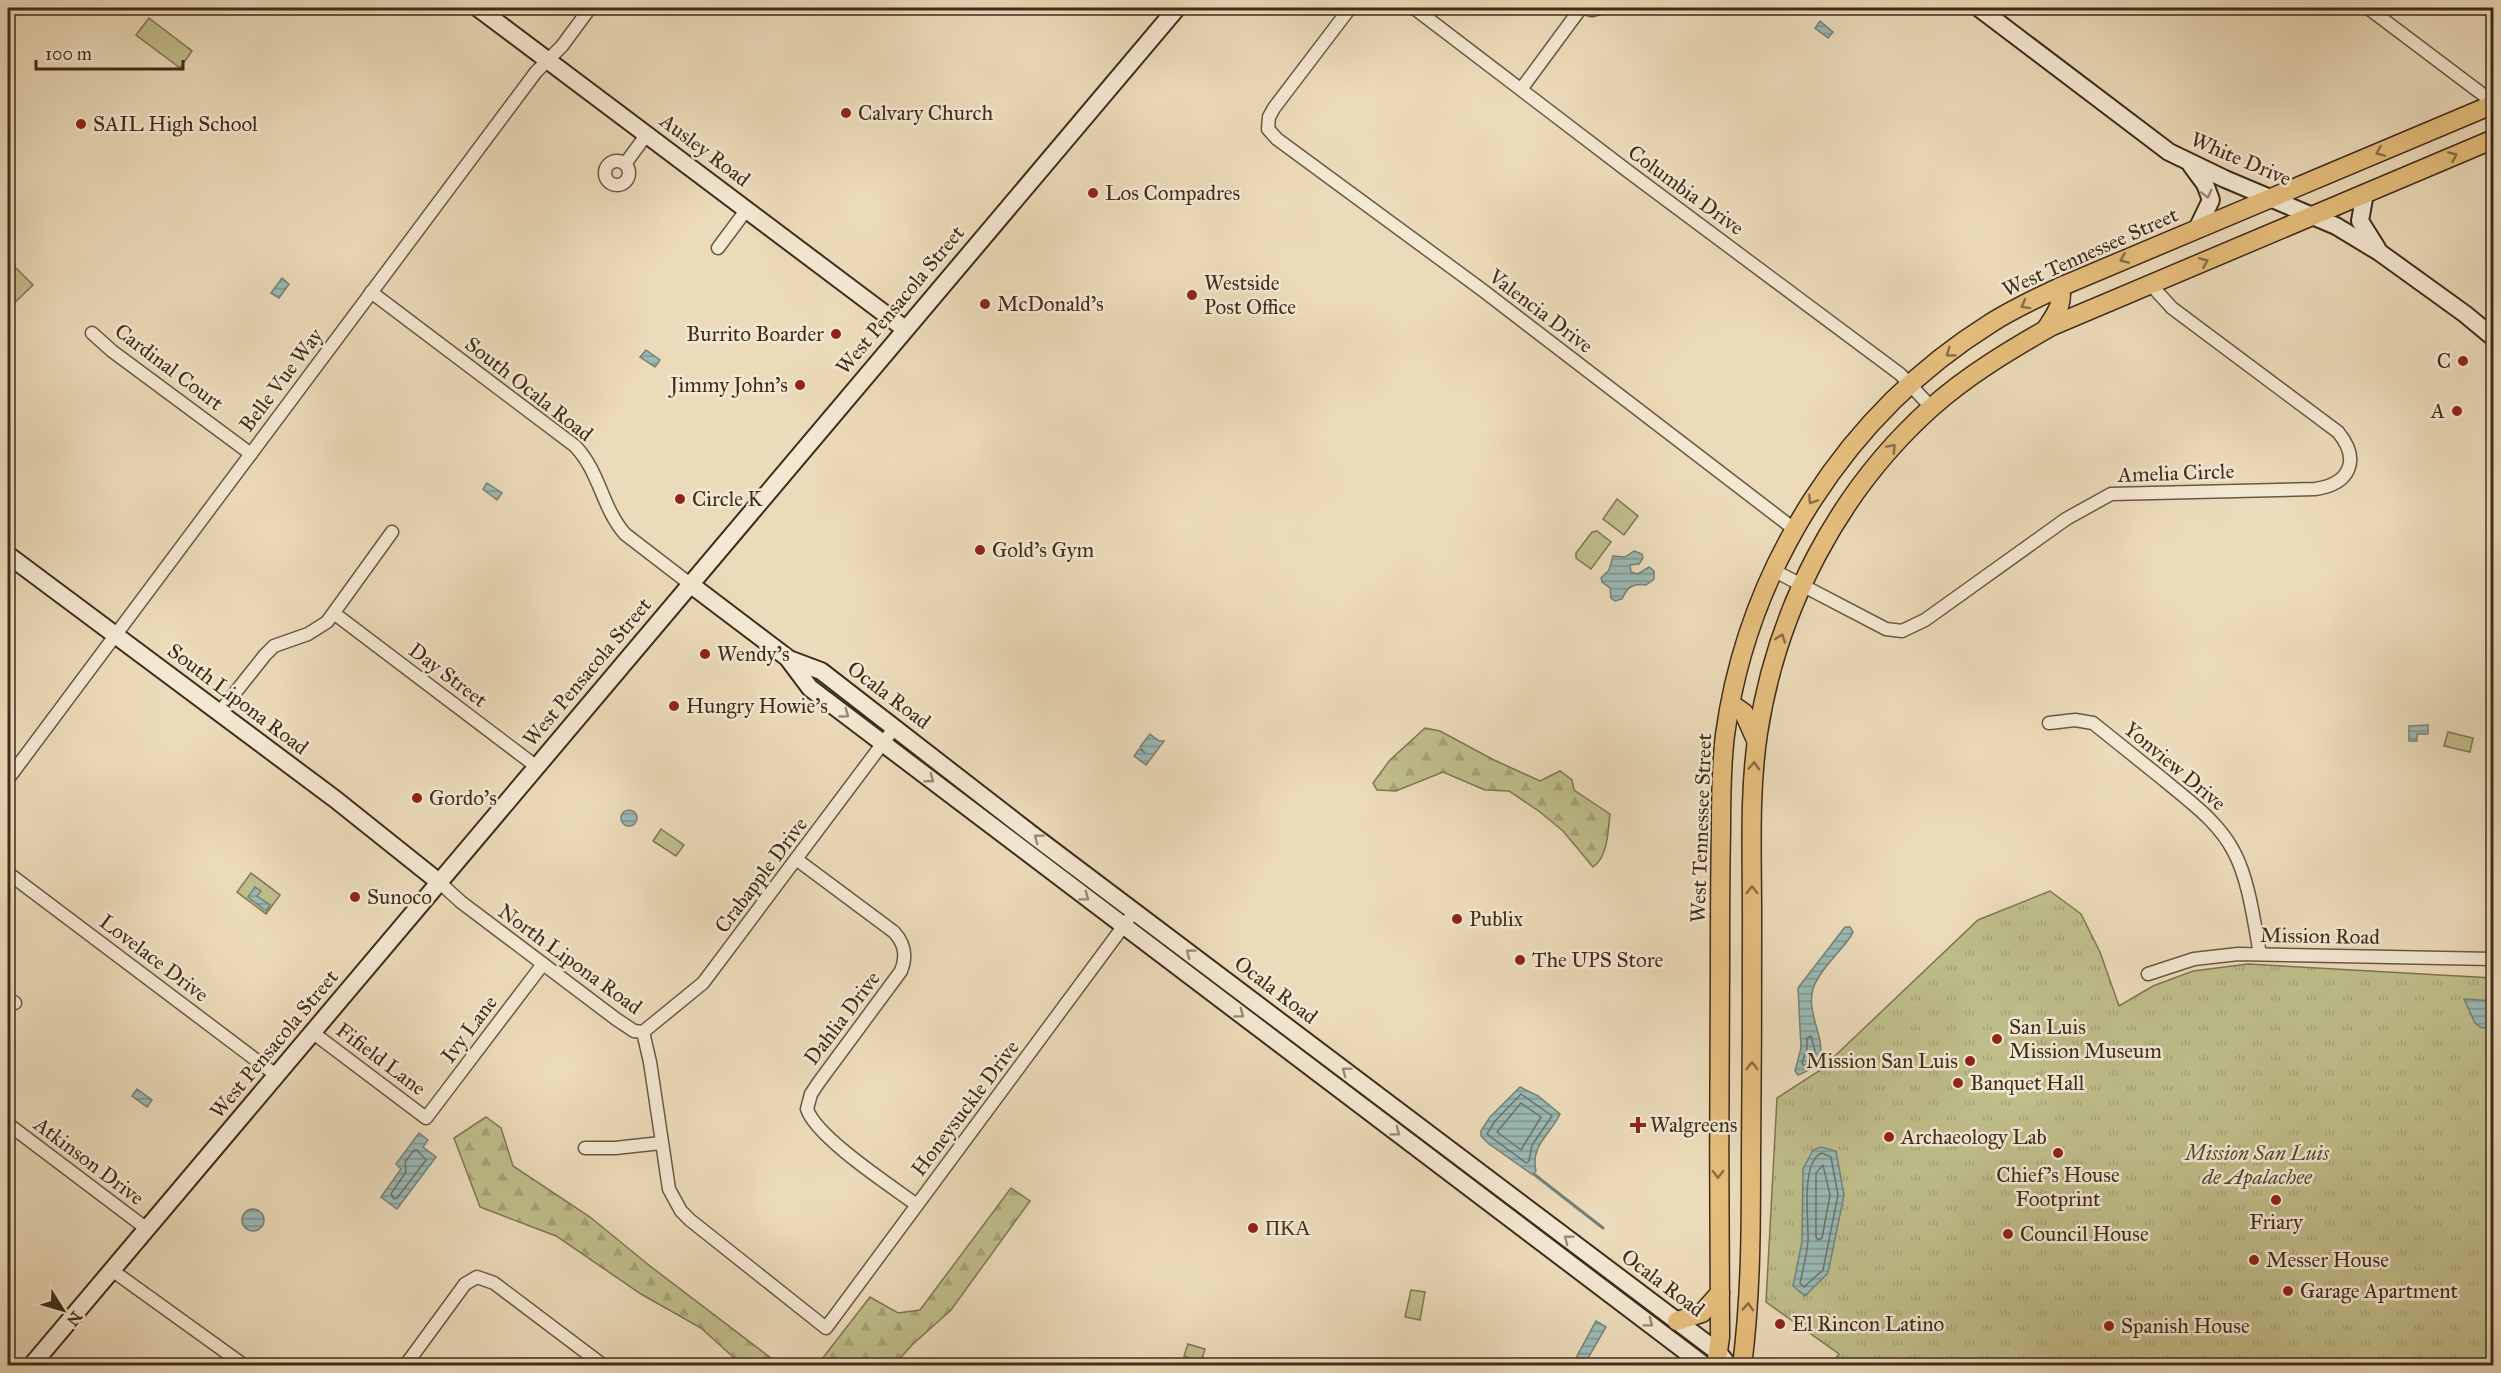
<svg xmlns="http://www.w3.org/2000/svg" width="2501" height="1373" font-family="'IM FELL Great Primer',serif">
<defs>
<pattern id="forest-firs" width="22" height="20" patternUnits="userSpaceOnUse" patternTransform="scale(1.5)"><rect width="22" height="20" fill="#bfbe8b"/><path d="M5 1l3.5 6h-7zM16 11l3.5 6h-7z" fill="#a5a377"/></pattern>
<pattern id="park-tufts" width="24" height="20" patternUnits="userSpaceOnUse" patternTransform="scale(1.5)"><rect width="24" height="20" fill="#bfbe8b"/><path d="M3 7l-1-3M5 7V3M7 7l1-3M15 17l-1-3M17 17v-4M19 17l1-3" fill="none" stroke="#a5a377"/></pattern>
<pattern id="water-rules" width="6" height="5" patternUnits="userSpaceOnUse" patternTransform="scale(1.5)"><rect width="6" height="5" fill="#9abab6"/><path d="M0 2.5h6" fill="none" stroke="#7f9793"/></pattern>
</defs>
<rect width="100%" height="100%" fill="#ecdbba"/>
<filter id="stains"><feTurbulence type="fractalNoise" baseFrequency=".00333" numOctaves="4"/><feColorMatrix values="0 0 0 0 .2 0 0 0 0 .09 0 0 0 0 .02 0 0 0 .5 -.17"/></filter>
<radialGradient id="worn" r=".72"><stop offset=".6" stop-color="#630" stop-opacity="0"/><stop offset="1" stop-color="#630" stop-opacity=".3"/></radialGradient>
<!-- green -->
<g fill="#bfbe8b" stroke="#7e7553" stroke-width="1.5">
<path d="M149 18 192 51 180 68 136 35Z"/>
<path d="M8 260 33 285 8 309Z"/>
<path d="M1617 499 1638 516 1624 535 1603 519Z"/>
<path d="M1597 531 1611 542 1591 569 1576 558V553L1592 532Z"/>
<path d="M2448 732 2473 738 2470 752 2444 746Z"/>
<path d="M661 829 684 845 676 856 653 841Z"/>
<path d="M251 873 280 895 266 914 237 892Z"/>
<path d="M1411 1290 1425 1292 1420 1320 1405 1317Z"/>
<path d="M1188 1344 1205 1349 1201 1362 1184 1356Z"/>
</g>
<!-- forest -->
<g fill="url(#forest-firs)" stroke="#7e7553" stroke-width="1.5">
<path d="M1425 728 1440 731 1494 760 1540 781 1560 771 1572 780 1574 790 1610 814C1608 831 1608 857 1593 867L1563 831 1540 812 1509 791 1485 790 1443 772 1396 791 1377 790 1373 783 1390 760Z"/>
<path d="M486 1117 501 1128 513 1166 590 1217 650 1266 780 1365H742L701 1328 641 1294 556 1236 480 1207 454 1138Z"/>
<path d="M1011 1188 1030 1201 951 1310 912 1345 894 1365H814L822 1359 870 1297 898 1313 920 1310Z"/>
</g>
<!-- park -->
<path fill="url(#park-tufts)" stroke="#7e7553" stroke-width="1.5" d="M2050 891 2081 914 2100 952 2119 1006 2153 986 2193 971 2248 964 2493 978V1365H1831L1839 1354 1766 1302 1777 1098 1819 1071 1978 920Z"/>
<!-- water -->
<g fill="url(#water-rules)" stroke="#758178" stroke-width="1.5">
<path d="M1820 21 1833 32 1828 38 1815 28Z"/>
<path d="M282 278 289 284 279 298 271 293Z"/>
<path d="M646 350 660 360 655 367 640 357Z"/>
<path d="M487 483 502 493 497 500 483 489Z"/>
<path d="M1634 551 1642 554 1643 558 1639 564 1630 565 1631 572 1638 574 1649 567 1654 571V579L1646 585C1633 583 1627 587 1622 599L1615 601 1611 598 1610 588 1602 582 1601 578 1609 570 1613 556 1625 557Z"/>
<path d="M2428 725V734H2417V741H2409V726Z"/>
<path d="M1150 734 1159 741H1164L1146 765 1134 756 1139 749 1145 753 1140 747Z"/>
<circle cx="629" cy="818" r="8"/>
<path d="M255 887 261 891 257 896 270 905 266 911 248 897Z"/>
<path d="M1845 927H1850L1853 932 1851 936C1841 951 1818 972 1813 989 1803 1022 1845 1058 1798 1075L1795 1071 1801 1048 1798 988Z"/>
<path d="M2464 999 2493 1001V1026L2482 1028 2475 1023Z"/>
<path d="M1520 1087 1538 1096 1560 1114C1551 1134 1530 1145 1536 1171L1533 1175 1489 1144 1481 1136V1131L1490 1117Z"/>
<path d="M137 1089 152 1100 147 1107 132 1096Z"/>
<path d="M419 1133 428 1140 423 1147 436 1157 397 1209 381 1197 401 1169 396 1164Z"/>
<path d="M1821 1147 1836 1151 1844 1195 1828 1273 1805 1296 1793 1286 1802 1242 1803 1169 1813 1150Z"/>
<circle cx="253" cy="1220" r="11"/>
<path d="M1596 1321 1606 1327 1584 1365H1572Z"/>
</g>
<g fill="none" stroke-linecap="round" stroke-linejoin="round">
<!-- shore -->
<g stroke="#6c7368" stroke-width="1.5">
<path d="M1811 1036 1815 1051 1814 1059 1804 1066 1802 1063 1807 1049V1038Z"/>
<path d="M1521 1094 1552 1116 1532 1145 1529 1161 1526 1163 1487 1134 1495 1121Z"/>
<path d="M1521 1103 1541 1117 1521 1150 1497 1132Z"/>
<path d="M414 1150H417L426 1160 397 1198 394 1199 391 1194 406 1172 405 1162Z"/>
<path d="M1822 1153 1831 1157 1838 1195 1823 1270 1804 1287 1800 1283C1803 1269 1807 1255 1808 1241 1809 1222 1800 1161 1822 1153Z"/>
<path d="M1823 1165 1830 1195 1822 1238 1818 1240 1816 1237V1173Z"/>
</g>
<!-- stream -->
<path stroke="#758178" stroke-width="3" d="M1535 1175 1603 1228"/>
<!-- street casing -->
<g stroke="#6a5843" stroke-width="15">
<g id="street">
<path d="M1350 8 1274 108 1269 117 1268 129 1277 139 1481 289 1794 529"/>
<path d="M1414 8 1629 172 1900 374 1931 407"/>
<path d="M1584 8 1592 10 1600 8"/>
<path d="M2368 8 2494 103"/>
<path d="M1522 88 1581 8"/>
<circle cx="617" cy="173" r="12"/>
<path d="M625 164 647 134"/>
<path d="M718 248 747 209"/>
<path d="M371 292 575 446C600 472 602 508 625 534L690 584"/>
<path d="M92 333 112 351 251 454"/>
<path d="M1773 570 1886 629 1902 631 1925 620 2066 519 2111 494 2315 489C2350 484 2361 460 2338 432L2172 308 2151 285"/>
<path d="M335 614 537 767"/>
<path d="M219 713 265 655 274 646 308 634 327 622 392 532"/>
<path d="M2049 723 2075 720 2093 723C2117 742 2140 761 2164 780 2190 802 2218 821 2234 852 2249 880 2254 922 2260 954"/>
<path d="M8 779 536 72 562 46 590 8"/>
<path d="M796 859 894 932C905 944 907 956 901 971L819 1082 811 1094 807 1109C816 1137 891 1186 917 1205"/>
<path d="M8 873 276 1075"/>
<path d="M439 882 461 902 616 1019 634 1031 643 1032"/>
<path d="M2148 974 2194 959 2238 954 2494 959"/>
<path d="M8 998 15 1003"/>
<path d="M312 1032 426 1118 543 964"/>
<path d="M643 1032 650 1062 669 1189 681 1211 690 1220 826 1328 1128 920"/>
<path d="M643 1032 703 983 895 727"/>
<path d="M8 1124 147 1229"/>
<path d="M585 1148H615L661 1143"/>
<path d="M113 1271 245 1366"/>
<path d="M405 1366 465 1284 477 1277 494 1283 604 1366"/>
</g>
</g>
<!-- secondary casing -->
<g stroke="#3e2c1b" stroke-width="20">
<g id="secondary">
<path d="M478 8 905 329"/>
<path d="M1979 8 2169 152 2225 179 2336 226 2379 252 2465 314 2494 338"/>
<path d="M2191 165 2205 184 2211 200 2197 229"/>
<path d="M2365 193 2360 221 2377 248"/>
<path d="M8 555 335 799 439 882"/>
<path d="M690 584 789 659 821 671 1030 833 1718 1352 1729 1366"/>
<path d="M789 660 810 688 1705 1366"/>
<path d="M31 1366 1177 8"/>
</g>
</g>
<!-- primary casing -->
<g stroke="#3e2c1b" stroke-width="21">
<g id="primary">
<path d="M2046 329C2055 315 2064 304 2060 287"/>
<path d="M1731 704 1744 713 1756 740"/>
<path d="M1677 1321 1702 1313 1720 1293"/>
<path d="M1716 1366 1720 1337C1719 1212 1719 1087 1720 962 1720 918 1720 874 1721 830 1721 799 1721 767 1725 735 1748 567 1847 413 1991 323 2013 309 2037 298 2060 287L2494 104"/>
<path d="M1742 1366C1751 1296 1751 1227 1751 1157 1752 1076 1752 994 1752 913 1752 853 1749 792 1758 733 1777 609 1838 491 1932 407 1968 375 2010 350 2052 326L2494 139"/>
</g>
</g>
<!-- street -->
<use href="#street" stroke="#f3e8d2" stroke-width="12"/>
<!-- secondary -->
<use href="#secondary" stroke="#f3e8d2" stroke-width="16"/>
<!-- primary -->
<use href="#primary" stroke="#e6be7d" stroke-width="18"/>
</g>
<!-- one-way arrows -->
<defs><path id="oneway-chevron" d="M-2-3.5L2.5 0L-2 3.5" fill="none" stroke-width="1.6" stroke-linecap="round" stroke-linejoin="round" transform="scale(1.5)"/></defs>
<g stroke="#8a6e47">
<use href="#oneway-chevron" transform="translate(2380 152) rotate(157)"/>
<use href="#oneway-chevron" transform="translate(2453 156) rotate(-24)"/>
<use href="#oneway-chevron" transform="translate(2124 259) rotate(157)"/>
<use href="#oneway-chevron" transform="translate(2204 262) rotate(-23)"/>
<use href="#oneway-chevron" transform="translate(2025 305) rotate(151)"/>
<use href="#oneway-chevron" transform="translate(1950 353) rotate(144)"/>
<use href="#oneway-chevron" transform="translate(1892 448) rotate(-47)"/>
<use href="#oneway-chevron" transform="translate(1812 500) rotate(123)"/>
<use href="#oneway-chevron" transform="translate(1781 638) rotate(-71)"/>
<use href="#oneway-chevron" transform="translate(1754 766) rotate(-87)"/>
<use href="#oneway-chevron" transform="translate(1752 890) rotate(-90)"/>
<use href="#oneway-chevron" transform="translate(1752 1066) rotate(-90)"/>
<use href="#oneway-chevron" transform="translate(1718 1174) rotate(90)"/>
<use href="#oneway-chevron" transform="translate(1748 1307) rotate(-86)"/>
</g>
<g stroke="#988a76">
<use href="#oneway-chevron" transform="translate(2207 194) rotate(76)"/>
<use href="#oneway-chevron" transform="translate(845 714) rotate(36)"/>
<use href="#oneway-chevron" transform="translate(930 779) rotate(38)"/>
<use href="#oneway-chevron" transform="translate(1038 838) rotate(-143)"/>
<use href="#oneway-chevron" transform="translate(1085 897) rotate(37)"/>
<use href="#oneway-chevron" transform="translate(1190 953) rotate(-143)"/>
<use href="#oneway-chevron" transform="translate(1240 1014) rotate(37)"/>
<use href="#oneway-chevron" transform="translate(1346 1071) rotate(-143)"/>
<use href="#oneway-chevron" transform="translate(1396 1132) rotate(37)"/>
<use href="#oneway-chevron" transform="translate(1568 1239) rotate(-143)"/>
<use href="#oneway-chevron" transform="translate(1649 1323) rotate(37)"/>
</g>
<!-- markers -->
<g fill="#8f2418" stroke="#f3e8d2" stroke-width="2">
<circle cx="846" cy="113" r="6"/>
<circle cx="81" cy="124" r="6"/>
<circle cx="1093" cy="193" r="6"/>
<circle cx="1192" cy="295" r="6"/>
<circle cx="985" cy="304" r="6"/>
<circle cx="836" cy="334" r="6"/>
<circle cx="2463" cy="361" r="6"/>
<circle cx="800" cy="385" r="6"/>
<circle cx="2457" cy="411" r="6"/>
<circle cx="680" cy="499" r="6"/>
<circle cx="980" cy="550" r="6"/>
<circle cx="705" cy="654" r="6"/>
<circle cx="674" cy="706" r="6"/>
<circle cx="417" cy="798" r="6"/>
<circle cx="355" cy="897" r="6"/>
<circle cx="1457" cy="919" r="6"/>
<circle cx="1520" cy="960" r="6"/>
<circle cx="1997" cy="1039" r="6"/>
<circle cx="1970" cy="1061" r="6"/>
<circle cx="1958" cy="1083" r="6"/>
<path d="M1635 1116h6v6h6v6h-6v6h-6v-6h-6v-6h6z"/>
<circle cx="1889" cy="1137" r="6"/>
<circle cx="2058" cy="1153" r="6"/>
<circle cx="2276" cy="1200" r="6"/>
<circle cx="1253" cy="1228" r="6"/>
<circle cx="2008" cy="1234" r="6"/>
<circle cx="2254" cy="1260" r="6"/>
<circle cx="2288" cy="1291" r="6"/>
<circle cx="1780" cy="1324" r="6"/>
<circle cx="2109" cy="1326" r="6"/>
</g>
<g text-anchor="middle" stroke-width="5" stroke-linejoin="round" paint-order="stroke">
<!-- poi labels -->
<g font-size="21" fill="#3e2c1b" stroke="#f3e8d2" text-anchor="start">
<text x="858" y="120">Calvary Church</text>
<text x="93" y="131">SAIL High School</text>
<text x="1105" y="200">Los Compadres</text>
<text x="1204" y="290">Westside<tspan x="1204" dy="24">Post Office</tspan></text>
<text x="997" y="311">McDonald's</text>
<text x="824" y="341" text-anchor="end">Burrito Boarder</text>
<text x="2451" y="368" text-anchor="end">C</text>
<text x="788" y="392" text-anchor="end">Jimmy John's</text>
<text x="2445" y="418" text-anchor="end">A</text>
<text x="692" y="506">Circle K</text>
<text x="992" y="557">Gold's Gym</text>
<text x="717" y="661">Wendy's</text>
<text x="686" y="713">Hungry Howie's</text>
<text x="429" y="805">Gordo's</text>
<text x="367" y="904">Sunoco</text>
<text x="1469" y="926">Publix</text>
<text x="1532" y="967">The UPS Store</text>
<text x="2009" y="1034">San Luis<tspan x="2009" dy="24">Mission Museum</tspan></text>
<text x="1958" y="1068" text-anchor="end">Mission San Luis</text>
<text x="1970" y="1090">Banquet Hall</text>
<text x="1650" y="1132">Walgreens</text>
<text x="1901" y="1144">Archaeology Lab</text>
<text x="2058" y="1182" text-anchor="middle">Chief's House<tspan x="2058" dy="24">Footprint</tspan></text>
<text x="2276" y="1229" text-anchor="middle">Friary</text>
<text x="1265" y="1235">ΠΚΑ</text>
<text x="2020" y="1241">Council House</text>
<text x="2266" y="1267">Messer House</text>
<text x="2300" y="1298">Garage Apartment</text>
<text x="1792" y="1331">El Rincon Latino</text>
<text x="2121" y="1333">Spanish House</text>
</g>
<!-- street labels -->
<g font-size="21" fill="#3e2c1b" stroke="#f3e8d2">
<text transform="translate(705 150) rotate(37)" y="7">Ausley Road</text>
<text transform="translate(2241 159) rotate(23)" y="7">White Drive</text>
<text transform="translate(1686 190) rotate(36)" y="7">Columbia Drive</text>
<text transform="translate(2090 252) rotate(-24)" y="7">West Tennessee Street</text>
<text transform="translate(900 300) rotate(-50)" y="7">West Pensacola Street</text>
<text transform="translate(1541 311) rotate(37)" y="7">Valencia Drive</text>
<text transform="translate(169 367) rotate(37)" y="7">Cardinal Court</text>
<text transform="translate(281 380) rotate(-53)" y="7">Belle Vue Way</text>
<text transform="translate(529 389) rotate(38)" y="7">South Ocala Road</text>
<text transform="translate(2176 473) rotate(-2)" y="7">Amelia Circle</text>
<text transform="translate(587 672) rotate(-50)" y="7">West Pensacola Street</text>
<text transform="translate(448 675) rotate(37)" y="7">Day Street</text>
<text transform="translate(889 695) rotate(37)" y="7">Ocala Road</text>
<text transform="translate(238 699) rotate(37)" y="7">South Lipona Road</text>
<text transform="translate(2175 766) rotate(40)" y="7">Yonview Drive</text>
<text transform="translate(1701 828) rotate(-88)" y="7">West Tennessee Street</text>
<text transform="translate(761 875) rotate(-53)" y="7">Crabapple Drive</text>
<text transform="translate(2320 936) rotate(1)" y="7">Mission Road</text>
<text transform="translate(154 958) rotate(37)" y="7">Lovelace Drive</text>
<text transform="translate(570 959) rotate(36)" y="7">North Lipona Road</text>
<text transform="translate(1276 990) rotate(37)" y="7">Ocala Road</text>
<text transform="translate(842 1018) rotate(-53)" y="7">Dahlia Drive</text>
<text transform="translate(469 1029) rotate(-53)" y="7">Ivy Lane</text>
<text transform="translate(274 1044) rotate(-50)" y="7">West Pensacola Street</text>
<text transform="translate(381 1059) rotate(37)" y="7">Fifield Lane</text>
<text transform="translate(965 1108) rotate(-53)" y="7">Honeysuckle Drive</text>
<text transform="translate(89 1161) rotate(37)" y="7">Atkinson Drive</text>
<text transform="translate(1663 1283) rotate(37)" y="7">Ocala Road</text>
</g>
<!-- park labels -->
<g font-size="21" font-style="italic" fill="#584931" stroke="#f3e8d2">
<text x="2257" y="1160">Mission San Luis<tspan x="2257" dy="24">de Apalachee</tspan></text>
</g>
</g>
<!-- margin -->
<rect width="2501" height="1373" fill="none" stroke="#ecdbba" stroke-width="30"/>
<rect x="9" y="9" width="2483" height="1355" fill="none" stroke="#3e2c1b" stroke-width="3"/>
<rect x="15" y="15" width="2471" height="1343" fill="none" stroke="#3e2c1b" stroke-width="1.5"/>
<!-- north arrow -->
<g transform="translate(63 1310) rotate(127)" stroke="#f3e8d2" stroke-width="4.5" paint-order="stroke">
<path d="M0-4.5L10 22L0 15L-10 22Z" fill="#3e2c1b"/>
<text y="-9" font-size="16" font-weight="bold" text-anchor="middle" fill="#3e2c1b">N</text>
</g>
<!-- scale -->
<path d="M36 60v9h147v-9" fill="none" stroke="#3e2c1b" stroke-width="3"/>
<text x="45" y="60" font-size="18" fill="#3e2c1b" stroke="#f3e8d2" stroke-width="4.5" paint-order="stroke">100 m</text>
<rect width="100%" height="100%" filter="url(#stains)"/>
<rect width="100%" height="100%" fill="url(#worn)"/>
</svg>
